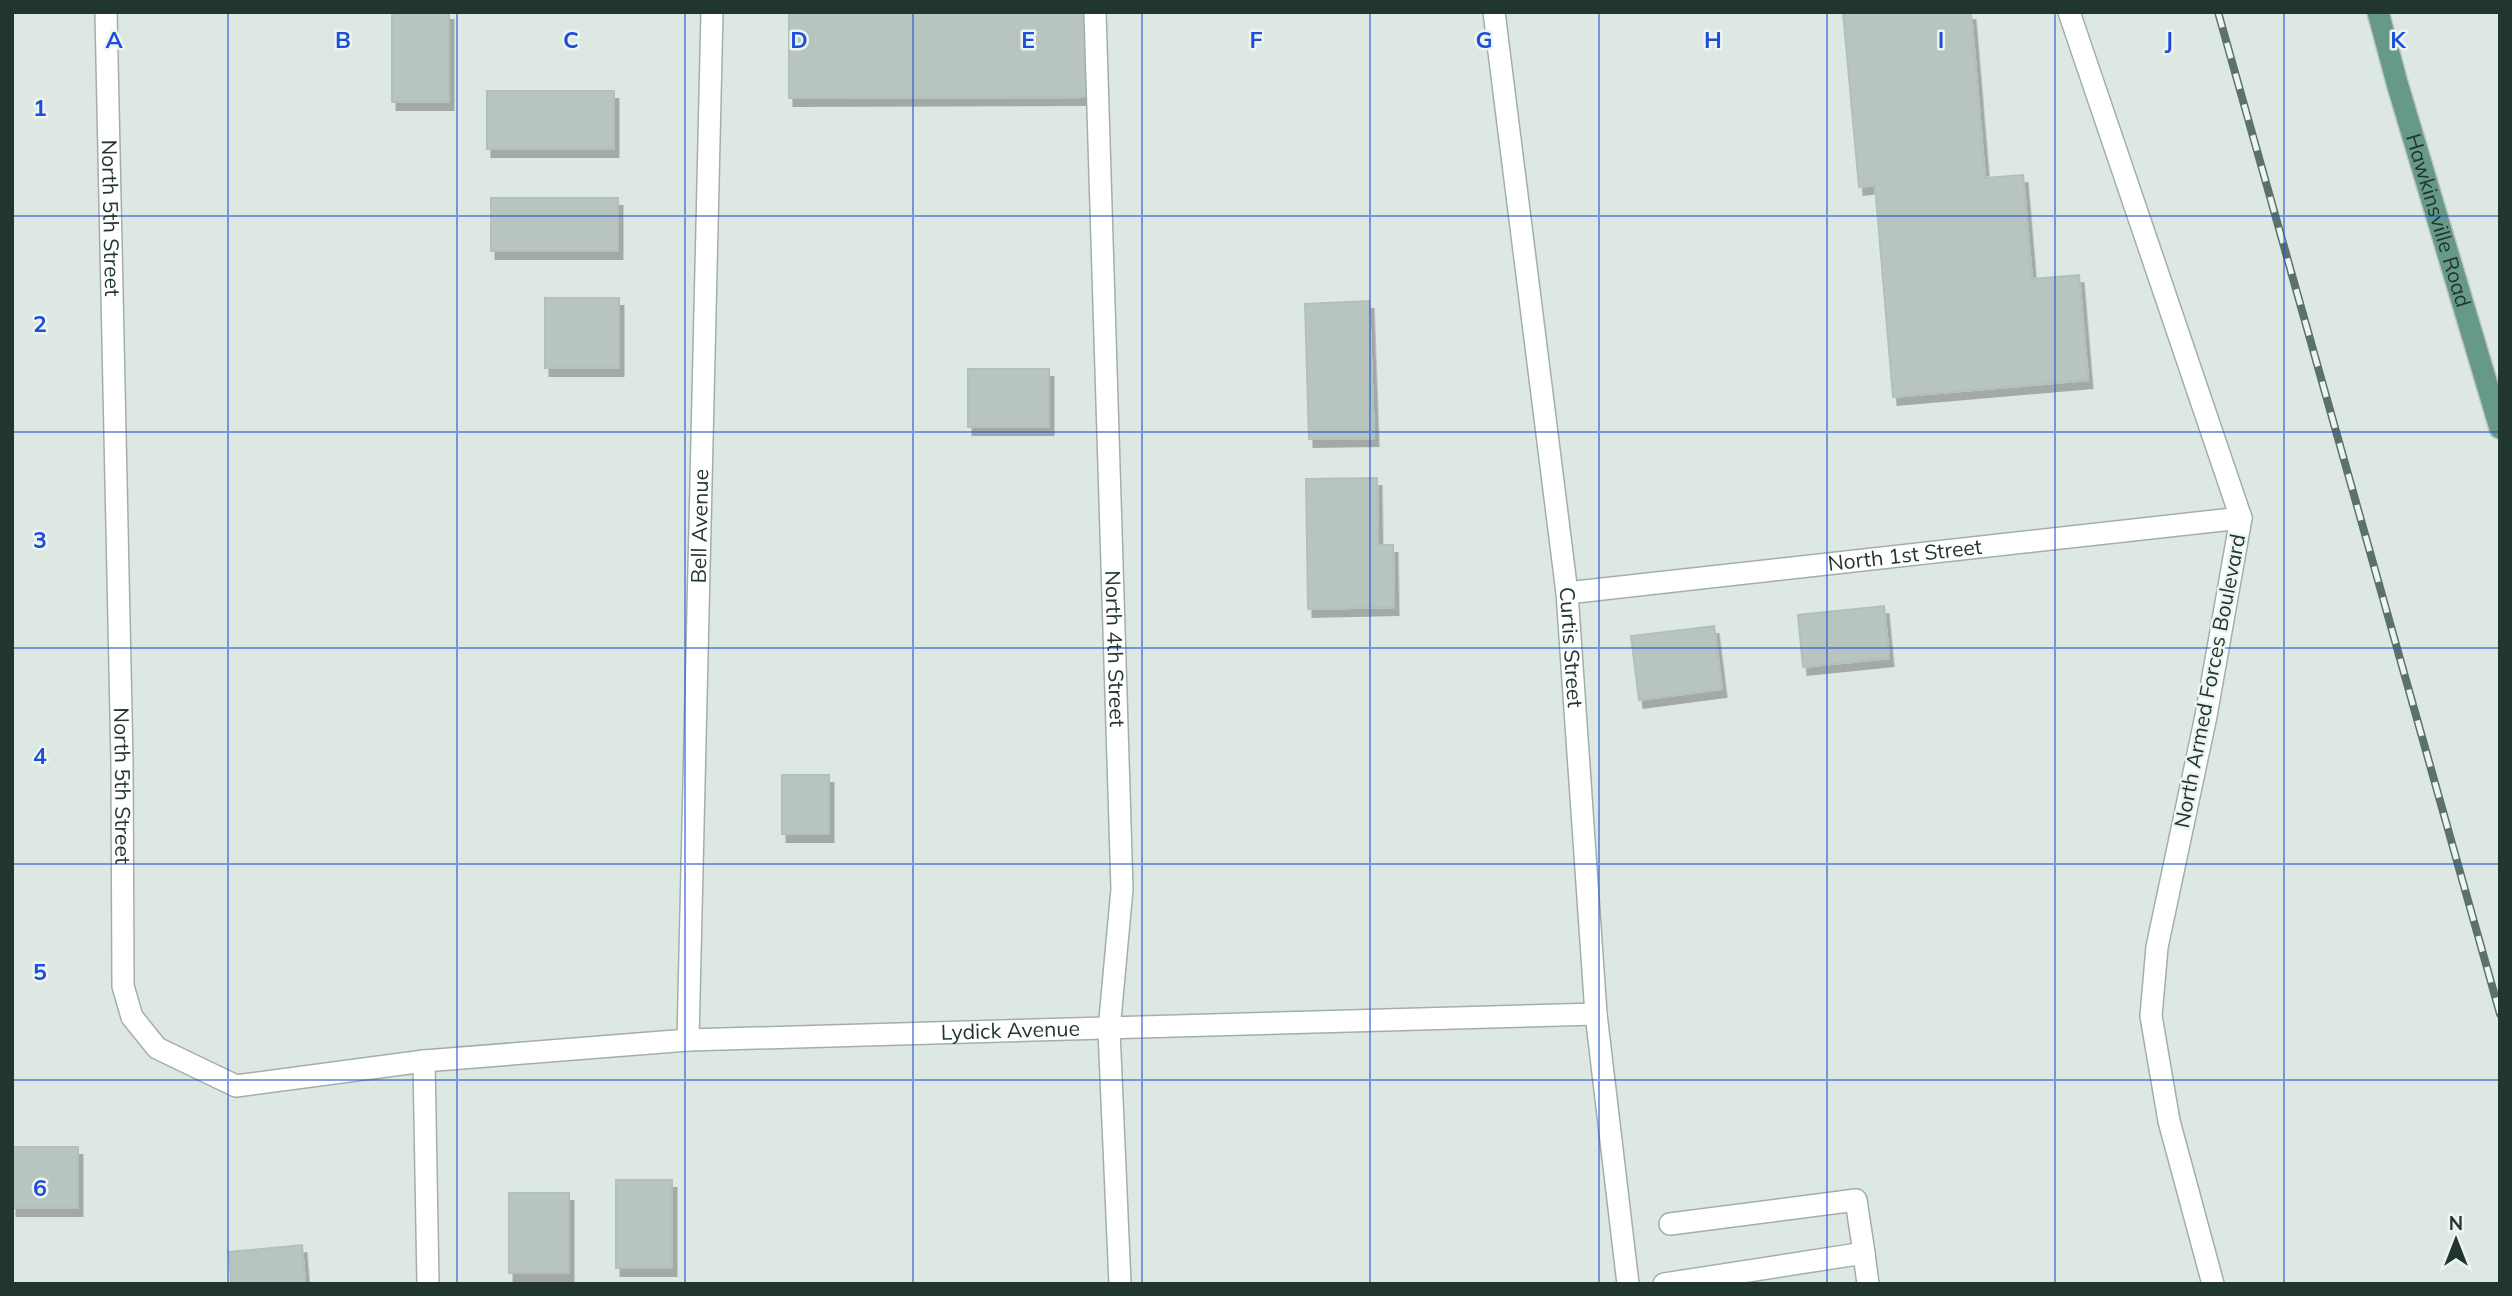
<svg xmlns="http://www.w3.org/2000/svg" width="2512" height="1296" font-family="Mulish,sans-serif">
<defs>
<filter id="shadow"><feDropShadow dx="4.5" dy="8" stdDeviation="0" flood-color="#0004"/></filter>
</defs>
<rect width="100%" height="100%" fill="#dee8e3"/>
<!-- building -->
<g fill="#b7c5be" stroke="#b1c1b9" stroke-width="2" filter="url(#shadow)">
<rect x="392" y="12" width="57" height="90"/>
<path d="M789 12H1088V97L789 98Z"/>
<path d="M1843 12H1971L1985 178 2023 175 2032 279 2079 275 2088 380 1893 397 1875 185 1859 187Z"/>
<rect x="487" y="91" width="127" height="58"/>
<rect x="491" y="198" width="127" height="53"/>
<rect x="545" y="298" width="74" height="70"/>
<path d="M1369 301 1374 438 1309 439 1305 304Z"/>
<rect x="968" y="369" width="81" height="58"/>
<path d="M1377 478 1378 545H1393L1394 607 1308 609 1306 479Z"/>
<path d="M1884 606 1889 658 1803 667 1798 615Z"/>
<path d="M1714 626 1722 689 1639 700 1631 636Z"/>
<rect x="782" y="775" width="47" height="59"/>
<rect x="12" y="1147" width="66" height="61"/>
<rect x="616" y="1180" width="56" height="88"/>
<rect x="509" y="1193" width="60" height="80"/>
<path d="M302 1245 305 1284H231L229 1252Z"/>
</g>
<g fill="none" stroke-linecap="round" stroke-linejoin="round">
<!-- lane casing -->
<g stroke="#a2afa9" stroke-width="24">
<g id="lane">
<path d="M1670 1224 1856 1200 1864 1253"/>
<path d="M1664 1284 1864 1253 1868 1284"/>
</g>
</g>
<!-- street casing -->
<g stroke="#a2afa9" stroke-width="24">
<g id="street">
<path id="s1" d="M106 12 122 762 123 986 132 1017 157 1048 236 1086 424 1061 688 1040 1596 1014"/>
<path id="s2" d="M1095 12 1122 889 1109 1030 1120 1284"/>
<path id="s3" d="M1494 12 1567 593 1596 1014 1628 1284"/>
<path d="M2069 12 2241 518 2206 716 2157 947 2151 1016 2169 1121 2213 1284"/>
<path id="s4" d="M1567 593 2241 518"/>
<path id="s5" d="M688 1040 712 12"/>
<path d="M424 1061 428 1284"/>
</g>
</g>
<!-- primary casing -->
<g stroke="#bcc3c0" stroke-width="24">
<g id="primary">
<path id="s6" d="M2378 12 2397 83 2500 428"/>
</g>
</g>
<!-- lane -->
<use href="#lane" stroke="#fff" stroke-width="21"/>
<!-- street -->
<use href="#street" stroke="#fff" stroke-width="21"/>
<!-- primary -->
<use href="#primary" stroke="#698" stroke-width="21"/>
<!-- rail casing -->
<g stroke="#5b726a" stroke-width="8">
<path id="rail" d="M2218 12 2500 1014"/>
</g>
<!-- rail -->
<use href="#rail" stroke="#eef5f1" stroke-width="5" stroke-dasharray="16" stroke-linecap="butt"/>
</g>
<!-- grid -->
<path fill="none" stroke="#1d4ed8" stroke-width="2" stroke-opacity="0.55" d="M228 12V1284M457 12V1284M685 12V1284M913 12V1284M1142 12V1284M1370 12V1284M1599 12V1284M1827 12V1284M2055 12V1284M2284 12V1284M12 216H2500M12 432H2500M12 648H2500M12 864H2500M12 1080H2500"/>
<g text-anchor="middle" stroke-width="5" stroke-linejoin="round" paint-order="stroke">
<!-- street labels -->
<g font-size="21" fill="#21362e" stroke="#eef5f1">
<text dy="7" stroke="none"><textPath href="#s1" startOffset="206">North 5th Street</textPath></text>
<text dy="7" stroke="none"><textPath href="#s6" startOffset="217">Hawkinsville Road</textPath></text>
<text dy="7" stroke="none"><textPath href="#s5" startOffset="514">Bell Avenue</textPath></text>
<text dy="7" stroke="none"><textPath href="#s4" startOffset="340">North 1st Street</textPath></text>
<text dy="7" stroke="none"><textPath href="#s3" startOffset="640">Curtis Street</textPath></text>
<text dy="7" stroke="none"><textPath href="#s2" startOffset="637">North 4th Street</textPath></text>
<text transform="translate(2210 681) rotate(-79)" y="7">North Armed Forces Boulevard</text>
<text dy="7" stroke="none"><textPath href="#s1" startOffset="774">North 5th Street</textPath></text>
<text dy="7" stroke="none"><textPath href="#s1" startOffset="1911">Lydick Avenue</textPath></text>
</g>
</g>
<g font-size="23" text-anchor="middle" font-weight="bold" fill="#1d4ed8" stroke="#eef5f1" stroke-width="5" stroke-linejoin="round" paint-order="stroke">
<text x="114" y="48">A</text>
<text x="343" y="48">B</text>
<text x="571" y="48">C</text>
<text x="799" y="48">D</text>
<text x="1028" y="48">E</text>
<text x="1256" y="48">F</text>
<text x="1484" y="48">G</text>
<text x="1713" y="48">H</text>
<text x="1941" y="48">I</text>
<text x="2169" y="48">J</text>
<text x="2398" y="48">K</text>
<text x="40" y="116">1</text>
<text x="40" y="332">2</text>
<text x="40" y="548">3</text>
<text x="40" y="764">4</text>
<text x="40" y="980">5</text>
<text x="40" y="1196">6</text>
</g>
<!-- border -->
<rect width="2512" height="1296" fill="none" stroke="#21362e" stroke-width="28"/>
<!-- north arrow -->
<g transform="translate(2456 1240)" stroke="#eef5f1" stroke-width="5" paint-order="stroke">
<path d="M0-5L12 26L0 18L-12 26Z" fill="#21362e"/>
<text y="-10" font-size="19" font-weight="bold" text-anchor="middle" fill="#21362e">N</text>
</g>
</svg>
